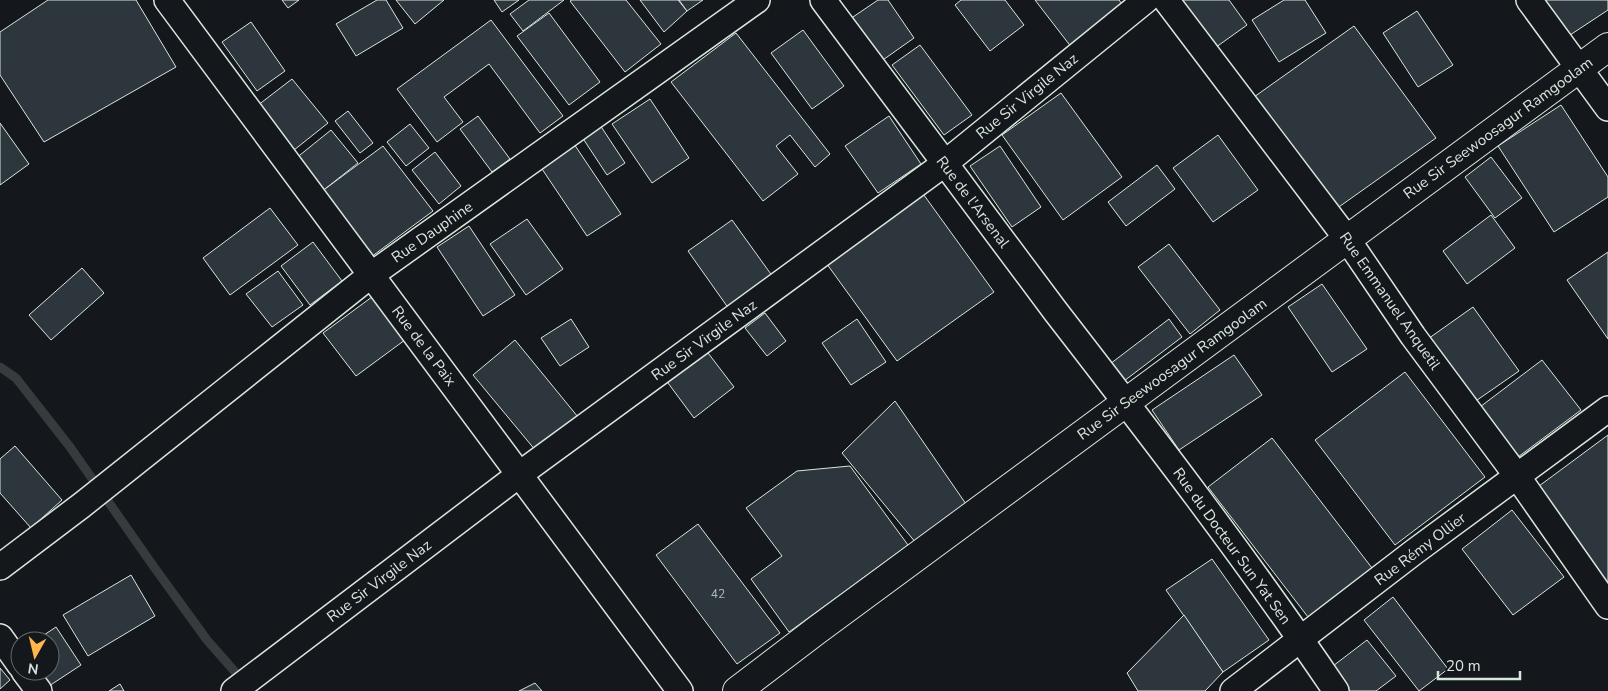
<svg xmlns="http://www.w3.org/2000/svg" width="1608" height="691" font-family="'Nunito Sans',sans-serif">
<rect width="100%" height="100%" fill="#14181c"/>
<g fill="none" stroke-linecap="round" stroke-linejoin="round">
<!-- stream -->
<path stroke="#363b3e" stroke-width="9" d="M0 367 16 378 70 447 154 567 207 640 244 682"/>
</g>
<!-- building -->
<g fill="#2c363c" stroke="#d8e6dc">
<path d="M48 0H136L176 67 44 142 0 75V32Z"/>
<path d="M282 0H299L288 8Z"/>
<path d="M377 0H386L403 28 356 56 336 24Z"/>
<path d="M396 0H444L415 24Z"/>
<path d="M494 0H519L502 12Z"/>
<path d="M529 0H564L523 31 510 14Z"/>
<path d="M572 0H626L661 44 625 72 570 1Z"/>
<path d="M640 0H678L687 11 664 32Z"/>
<path d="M679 0H703L687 11Z"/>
<path d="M878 0H888L914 38 880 62 850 19Z"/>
<path d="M961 0H1005L1024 25 990 51 955 5Z"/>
<path d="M1035 0H1119L1125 8 1072 48Z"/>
<path d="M1176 0H1229L1247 25 1212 50Z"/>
<path d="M1284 0H1305L1326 33 1279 62 1252 20Z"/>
<path d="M1539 0H1608V10L1567 37Z"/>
<path d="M1417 11 1453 65 1418 87 1383 33Z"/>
<path d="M549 13 600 82 569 105 517 36Z"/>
<path d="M491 20 563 116 540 133 489 64 444 97 463 122 437 142 397 89Z"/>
<path d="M251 22 285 71 257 91 222 42Z"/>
<path d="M1354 26 1436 138 1336 209 1254 97Z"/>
<path d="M803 30 844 86 812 109 771 53Z"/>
<path d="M736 33 830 154 815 167 790 135 776 146 798 174 763 201 671 82Z"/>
<path d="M920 45 972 115 944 135 892 65Z"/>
<path d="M292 79 328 123 289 154 253 109Z"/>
<path d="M1061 93 1122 177 1063 220 1002 135Z"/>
<path d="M650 99 689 158 652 183 612 124Z"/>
<path d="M1561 105 1608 177V197L1554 232 1498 146Z"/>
<path d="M348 111 373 143 360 153 335 121Z"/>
<path d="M478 116 510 159 492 172 460 129Z"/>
<path d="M889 116 921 164 878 193 845 146Z"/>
<path d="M598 122 625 163 607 175 580 134Z"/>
<path d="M0 123 29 164 0 185Z"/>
<path d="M410 124 429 148 406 166 387 142Z"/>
<path d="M331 130 358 163 321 192 295 159Z"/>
<path d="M1218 135 1258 190 1213 222 1173 168Z"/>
<path d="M574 144 621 214 587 236 540 166Z"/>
<path d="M383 146 433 211 371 257 321 192Z"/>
<path d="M1000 146 1041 207 1012 227 970 166Z"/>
<path d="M435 152 461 186 439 204 412 170Z"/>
<path d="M1491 157 1522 198 1495 218 1465 177Z"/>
<path d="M1157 165 1175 189 1126 226 1108 202Z"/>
<path d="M921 191 994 292 897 361 824 260Z"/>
<path d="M270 208 298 245 230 295 203 258Z"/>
<path d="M1491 215 1515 248 1467 284 1443 251Z"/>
<path d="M527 219 563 269 526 295 490 244Z"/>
<path d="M732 220 773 277 729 309 688 251Z"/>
<path d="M469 226 515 295 483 316 437 247Z"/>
<path d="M313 242 342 281 310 305 281 266Z"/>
<path d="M1169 244 1220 310 1190 334 1138 267Z"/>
<path d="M1608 252V339L1567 280Z"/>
<path d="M82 268 104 293 51 340 29 315Z"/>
<path d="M278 271 303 305 272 327 246 294Z"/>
<path d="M1322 284 1367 349 1332 372 1288 307Z"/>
<path d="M376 294 409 337 356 376 323 333Z"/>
<path d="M1473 307 1519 371 1470 405 1425 341Z"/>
<path d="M765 313 786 341 767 356 745 328Z"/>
<path d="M571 319 589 347 560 366 541 338Z"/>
<path d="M857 319 886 362 851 385 822 343Z"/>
<path d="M1169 319 1182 337 1124 381 1110 364Z"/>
<path d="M515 340 578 417 536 451 473 375Z"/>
<path d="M705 349 734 387 694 418 665 379Z"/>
<path d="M1234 355 1262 395 1179 450 1152 410Z"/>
<path d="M1542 360 1581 410 1514 460 1476 410Z"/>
<path d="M1405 372 1485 477 1395 545 1315 440Z"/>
<path d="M895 401 966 504 916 543 842 453Z"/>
<path d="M1608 435V587L1535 489Z"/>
<path d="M1272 438 1372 568 1308 617 1208 487Z"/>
<path d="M15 446 62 500 31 528 0 493V459Z"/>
<path d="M850 466 908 545 789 632 751 579 782 556 746 508 797 471Z"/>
<path d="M1512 510 1564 577 1513 615 1462 549Z"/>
<path d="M698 524 780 633 737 664 656 555Z"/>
<path d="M1212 559 1269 640 1223 672 1166 590Z"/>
<path d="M131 575 155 616 88 656 63 615Z"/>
<path d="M1393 597 1448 669 1419 691 1364 620Z"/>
<path d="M1184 615 1223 672 1205 691H1138L1127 673Z"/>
<path d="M56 627 81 665 49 686 39 671H50V641H35Z"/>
<path d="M1367 640 1396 676 1376 691H1346L1329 669Z"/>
<path d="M0 668 10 680 0 689Z"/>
<path d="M535 683 542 691H519Z"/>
<path d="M120 684 124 691H109Z"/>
</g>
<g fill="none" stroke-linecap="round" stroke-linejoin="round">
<!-- minor casing -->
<g stroke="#d8e6dc" stroke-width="28">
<g id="minor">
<path d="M167 0 680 691"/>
<path d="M823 0C900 104 978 208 1056 312 1152 436 1248 561 1336 691"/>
<path d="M1166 0 1347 239 1413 336 1517 476 1608 606"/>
<path d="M1529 0 1608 108"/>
<path d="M0 567 82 505 371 275 757 0"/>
<path d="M0 637 20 665"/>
<path d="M24 671 39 691"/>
<path d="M234 691 520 474 944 164 1146 0"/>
<path d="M1233 691 1414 552 1608 409"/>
</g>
</g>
<!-- secondary casing -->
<g stroke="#d8e6dc" stroke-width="30">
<path id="secondary" d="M737 691 817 630 1608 47"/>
</g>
<!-- minor -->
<use href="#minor" stroke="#14181c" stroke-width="25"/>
<!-- secondary -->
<use href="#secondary" stroke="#14181c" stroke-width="28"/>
</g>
<g text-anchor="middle" stroke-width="4" stroke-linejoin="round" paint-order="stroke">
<!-- number labels -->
<g font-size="12" fill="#adbab4">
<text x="718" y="598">42</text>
</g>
<!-- street labels -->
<g font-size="15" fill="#d8e6dc" stroke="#14181c">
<text transform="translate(1027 96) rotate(-39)" y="5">Rue Sir Virgile Naz</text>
<text transform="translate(1498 128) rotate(-36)" y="5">Rue Sir Seewoosagur Ramgoolam</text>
<text transform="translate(973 202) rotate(53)" y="5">Rue de l'Arsenal</text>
<text transform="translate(432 232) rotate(-35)" y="5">Rue Dauphine</text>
<text transform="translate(1390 301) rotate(55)" y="5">Rue Emmanuel Anquetil</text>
<text transform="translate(704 340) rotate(-36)" y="5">Rue Sir Virgile Naz</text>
<text transform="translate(424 346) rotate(53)" y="5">Rue de la Paix</text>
<text transform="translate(1172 369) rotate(-36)" y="5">Rue Sir Seewoosagur Ramgoolam</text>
<text transform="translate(1232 546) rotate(54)" y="5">Rue du Docteur Sun Yat Sen</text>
<text transform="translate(1420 549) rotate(-37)" y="5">Rue Rémy Ollier</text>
<text transform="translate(379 581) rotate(-37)" y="5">Rue Sir Virgile Naz</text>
</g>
</g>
<!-- north arrow -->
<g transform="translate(35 656) rotate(188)"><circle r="24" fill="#14181c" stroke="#626a69"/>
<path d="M0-4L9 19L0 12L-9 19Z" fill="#ffb74d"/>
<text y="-8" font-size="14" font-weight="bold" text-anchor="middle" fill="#d8e6dc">N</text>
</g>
<!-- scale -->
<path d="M1438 671v8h82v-8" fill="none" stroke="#d8e6dc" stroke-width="2.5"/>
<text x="1446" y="671" font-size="15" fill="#d8e6dc" stroke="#14181c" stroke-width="4" paint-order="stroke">20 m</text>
</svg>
